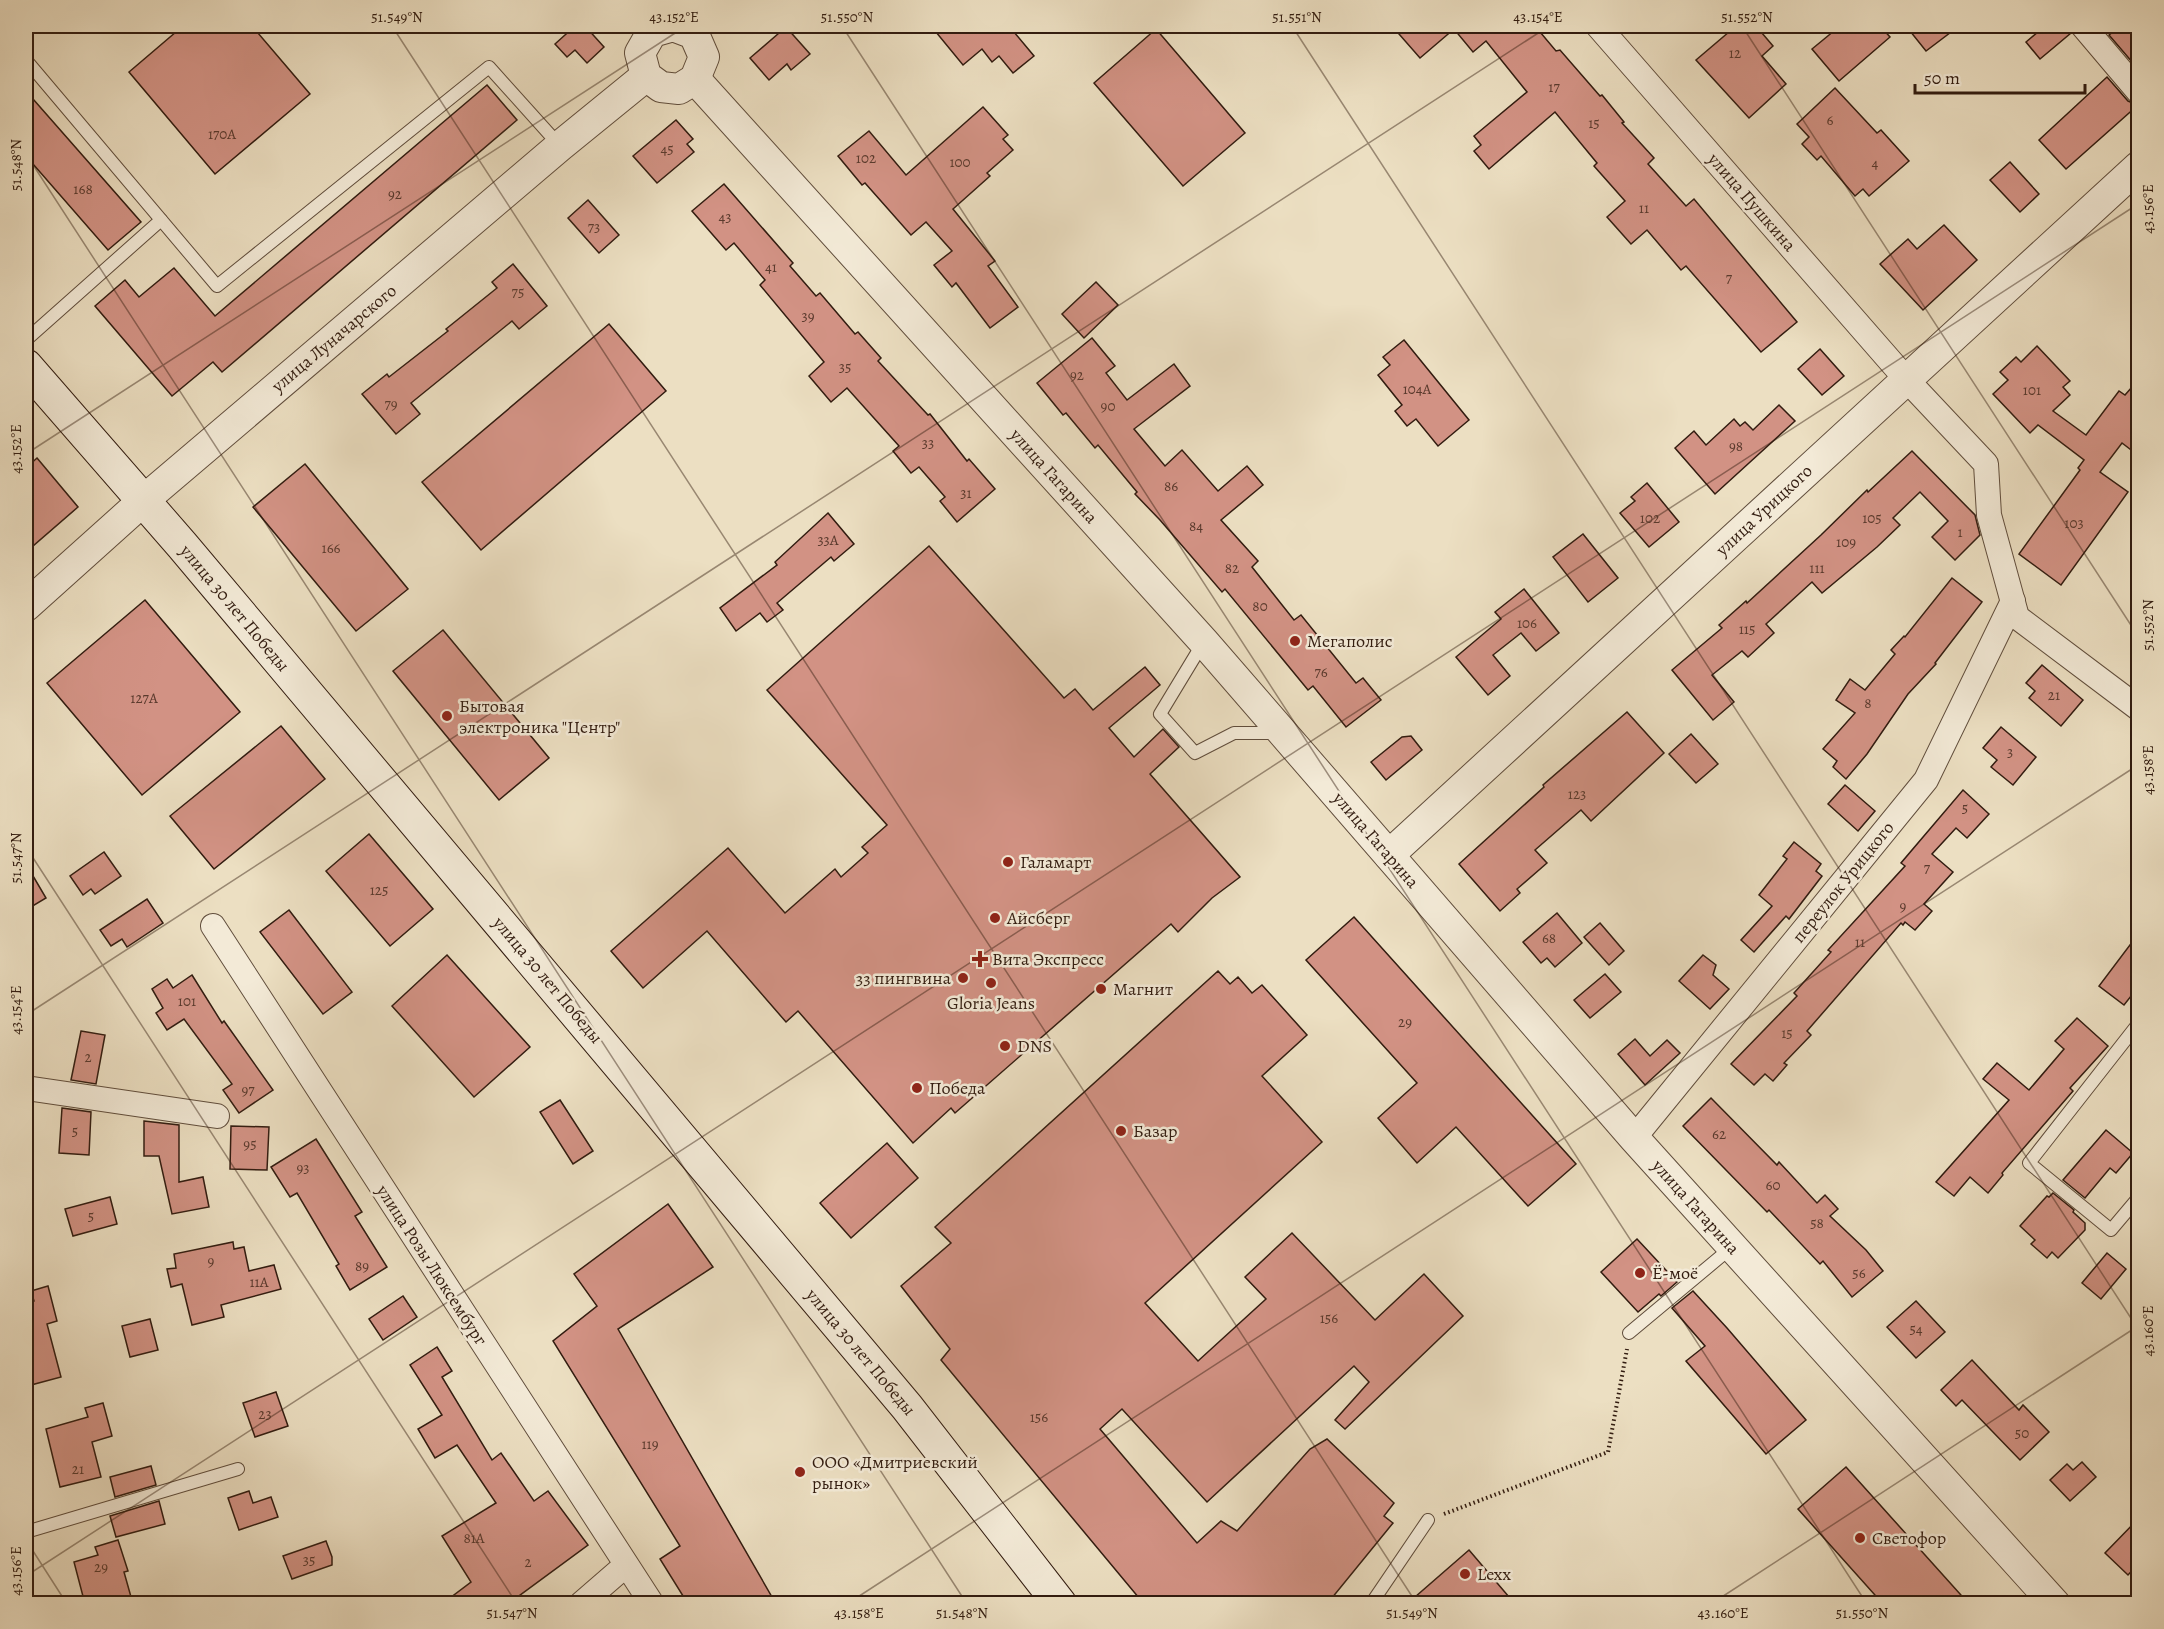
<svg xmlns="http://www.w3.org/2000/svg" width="2164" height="1629" font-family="Alegreya,serif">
<rect width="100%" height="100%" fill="#ecdfc2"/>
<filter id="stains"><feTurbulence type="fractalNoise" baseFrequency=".00333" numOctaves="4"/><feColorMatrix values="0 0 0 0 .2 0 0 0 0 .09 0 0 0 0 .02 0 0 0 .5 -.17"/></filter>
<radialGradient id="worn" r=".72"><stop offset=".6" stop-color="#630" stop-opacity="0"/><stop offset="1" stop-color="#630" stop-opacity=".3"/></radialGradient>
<!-- building -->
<g fill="#d29284" stroke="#321c10" stroke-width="1.5">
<path d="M183 26H252L310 94 215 174 129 72Z"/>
<path d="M575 26H585L604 47 587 63 575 50 567 57 555 44Z"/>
<path d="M931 26H1009L1034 56 1013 73 999 56 992 62 982 49 963 65Z"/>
<path d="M1392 26H1535L1556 51 1560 50 1600 96 1602 95 1624 122 1622 123 1654 158 1648 164 1686 206 1694 199 1797 322 1761 352 1686 266 1681 270 1647 230 1631 244 1607 217 1625 201 1594 166 1597 163 1555 112 1489 169 1474 151 1481 145 1474 136 1527 92 1486 41 1473 52 1454 29 1420 58Z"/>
<path d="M1736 26H1756L1773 46 1762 56 1786 84 1749 118 1696 60Z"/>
<path d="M1840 26H1880L1890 37 1839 81 1812 49Z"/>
<path d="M1906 26H1959L1926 51Z"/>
<path d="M2045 26H2069L2071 33 2040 59 2026 42Z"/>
<path d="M2121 26H2139V70L2109 35Z"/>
<path d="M786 27 810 54 791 70 787 64 769 80 750 58Z"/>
<path d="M1156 29 1245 133 1183 186 1094 83Z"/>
<path d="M2107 77 2128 101 2138 105 2066 169 2039 140Z"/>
<path d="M487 85 517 120 222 372 213 362 172 396 95 306 125 280 139 297 174 268 215 316Z"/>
<path d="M1835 88 1877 133 1881 130 1909 161 1869 196 1863 189 1855 196 1821 156 1817 160 1802 144 1809 137 1797 124Z"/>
<path d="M26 91 141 222 108 250 26 156Z"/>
<path d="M983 107 1008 135 1003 139 1013 150 987 173 990 176 953 209 995 261 988 266 1018 307 990 328 956 283 952 287 934 265 952 251 926 222 911 235 865 183 862 185 838 156 869 131 906 175Z"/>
<path d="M676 120 693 139 687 144 694 152 657 183 633 156Z"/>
<path d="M2010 162 2039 194 2020 212 1990 180Z"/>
<path d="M724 184 793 263 790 266 816 296 820 293 855 334 858 332 881 358 878 361 928 415 930 414 967 461 969 459 995 489 957 522 940 501 945 497 919 467 911 473 893 451 899 446 847 388 831 402 809 376 824 362 760 285 765 280 734 243 726 250 692 211Z"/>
<path d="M588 200 619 235 599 253 568 218Z"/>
<path d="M1944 225 1977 260 1923 310 1880 264 1908 239 1917 249Z"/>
<path d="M513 264 547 306 519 329 512 321 411 403 420 414 396 434 362 394 387 374 389 377 448 331 446 329 497 288 492 282Z"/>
<path d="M1096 282 1118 305 1084 338 1062 314Z"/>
<path d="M609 324 666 391 481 550 422 482Z"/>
<path d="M1092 338 1115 366 1106 373 1127 400 1174 364 1190 386 1134 429 1165 466 1182 450 1218 491 1247 466 1263 485 1221 520 1258 561 1252 567 1294 620 1301 615 1356 683 1363 678 1381 700 1346 727 1313 686 1308 690 1225 589 1222 592 1160 520 1135 494 1137 492 1098 445 1095 448 1066 413 1063 415 1037 383Z"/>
<path d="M1404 340 1469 420 1438 446 1416 419 1407 426 1395 411 1402 405 1378 375 1390 365 1383 357Z"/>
<path d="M2037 346 2070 381 2063 387 2070 395 2053 411 2086 435 2119 391 2125 395 2139 379V456L2122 443 2100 472 2128 492 2061 585 2019 554 2080 470 2078 468 2084 460 2038 425 2030 433 1993 394 2008 380 2000 372 2016 357 2021 362Z"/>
<path d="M1820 349 1844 376 1822 395 1798 369Z"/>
<path d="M1779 405 1795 421 1715 494 1675 448 1694 431 1706 445 1734 419 1740 426 1745 422 1753 430Z"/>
<path d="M1912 451 1975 515 1980 535 1955 560 1932 537 1948 521 1920 492 1893 518 1900 525 1877 547 1822 593 1812 582 1766 624 1774 633 1748 657 1742 651 1712 675 1734 702 1713 720 1672 670 1722 628 1719 625 1746 601 1747 603 1821 535 1867 490 1868 492Z"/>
<path d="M37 458 78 507 26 552V468Z"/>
<path d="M305 464 408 589 356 631 253 507Z"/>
<path d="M1647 483 1679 522 1649 547 1620 513 1635 501 1631 497Z"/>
<path d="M828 513 854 544 834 561 831 557 777 603 783 610 767 622 760 613 736 631 720 608 777 565 775 562Z"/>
<path d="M1583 534 1618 578 1588 602 1553 557Z"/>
<path d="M929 546 1064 698 1075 689 1093 710 1145 667 1160 685 1109 728 1134 757 1163 729 1179 747 1150 774 1240 877 1212 898 1178 932 1171 924 955 1113 951 1108 913 1143 798 1011 786 1022 707 931 643 988 611 951 728 848 785 913 835 869 841 877 868 853 862 847 887 825 767 690Z"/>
<path d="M1952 578 1982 602 1935 663 1936 664 1908 694 1867 754 1846 779 1833 767 1837 761 1823 749 1855 713 1836 700 1850 679 1865 690 1895 654 1891 650 1904 636 1905 637Z"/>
<path d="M1524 589 1559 633 1536 651 1521 633 1493 655 1510 676 1488 695 1456 657 1501 619 1495 612Z"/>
<path d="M145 600 240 712 142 795 47 683Z"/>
<path d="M443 630 549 758 499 800 393 671Z"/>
<path d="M2042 665 2083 700 2061 726 2029 698 2035 691 2026 683Z"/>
<path d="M1627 712 1664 753 1591 821 1581 810 1535 850 1547 863 1517 889 1520 893 1500 911 1459 864 1544 787 1543 785Z"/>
<path d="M281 726 325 779 214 869 170 816Z"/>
<path d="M2001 727 2036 757 2013 785 1991 767 1997 760 1983 748Z"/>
<path d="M1691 734 1718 764 1696 783 1669 754Z"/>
<path d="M1411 736 1422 750 1386 780 1371 762 1402 737Z"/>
<path d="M1845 785 1875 811 1858 831 1828 804Z"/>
<path d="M1963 790 1989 814 1967 838 1956 828 1932 854 1953 872 1924 904 1932 911 1915 930 1905 922 1903 925 1901 923 1807 1031 1811 1035 1784 1063 1787 1065 1773 1081 1765 1074 1754 1085 1731 1064 1797 996 1794 993 1831 952 1828 950 1905 866 1901 863Z"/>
<path d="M369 834 433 909 390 946 326 871Z"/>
<path d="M1794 842 1821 864 1816 871 1822 876 1789 919 1786 916 1754 952 1741 940 1772 906 1759 895 1787 859 1783 856Z"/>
<path d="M104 852 121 876 95 894 91 889 83 895 70 876Z"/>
<path d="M26 864 46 898 26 910Z"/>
<path d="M147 899 163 923 127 947 122 939 111 946 100 930Z"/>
<path d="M289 910 352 992 323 1014 260 932Z"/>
<path d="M1557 913 1582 943 1555 967 1547 958 1541 963 1523 942Z"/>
<path d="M1354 917 1576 1164 1528 1206 1456 1127 1417 1163 1378 1118 1417 1083 1306 960Z"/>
<path d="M1600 923 1624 951 1609 965 1584 937Z"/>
<path d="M2139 933V986L2124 1005 2099 986Z"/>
<path d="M447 955 530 1047 474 1097 392 1006Z"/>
<path d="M1703 955 1716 965 1713 975 1729 989 1710 1009 1679 981Z"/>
<path d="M1218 971 1230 984 1238 977 1252 993 1262 985 1307 1035 1262 1076 1322 1142 1145 1303 1198 1361 1266 1299 1245 1277 1292 1233 1375 1320 1424 1274 1463 1316 1345 1429 1335 1420 1369 1382 1354 1366 1207 1502 1122 1409 1100 1429 1197 1543 1221 1521 1237 1531 1310 1449 1327 1439 1394 1503 1384 1516 1393 1523 1327 1604H1144L941 1360 950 1349 901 1286 951 1243 935 1227Z"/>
<path d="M1605 974 1621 992 1590 1018 1574 1000Z"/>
<path d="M192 975 222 1023 224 1021 273 1090 239 1113 223 1090 232 1084 184 1019 167 1030 156 1013 163 1008 152 989 167 979 173 988Z"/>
<path d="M2077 1018 2108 1046 2070 1088 2073 1091 2002 1173 2003 1175 1988 1193 1970 1177 1954 1196 1936 1182 2009 1100 1983 1079 1997 1063 2029 1090 2064 1049 2055 1041Z"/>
<path d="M81 1031 105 1035 96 1084 71 1080Z"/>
<path d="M1635 1039 1650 1056 1667 1040 1680 1053 1645 1085 1618 1054Z"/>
<path d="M1711 1098 1777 1165 1779 1162 1817 1203 1825 1195 1838 1209 1830 1216 1866 1250 1883 1271 1852 1297 1823 1261 1820 1264 1769 1210 1767 1212 1683 1126Z"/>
<path d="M560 1100 593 1151 573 1164 540 1112Z"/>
<path d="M62 1108 91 1112 89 1155 59 1153Z"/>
<path d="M144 1121 179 1125V1182L203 1177 209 1207 172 1214 159 1156H144Z"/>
<path d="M231 1126 269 1127 267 1170 230 1169Z"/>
<path d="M2106 1130 2133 1153 2116 1173 2110 1168 2085 1198 2063 1180Z"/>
<path d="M316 1139 362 1212 355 1216 387 1267 350 1290 336 1266 339 1264 297 1193 290 1197 271 1167Z"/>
<path d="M887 1143 918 1178 851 1238 820 1203Z"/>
<path d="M2053 1193 2074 1210 2073 1212 2085 1223V1230L2058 1258 2052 1252 2047 1258 2031 1244 2035 1240 2020 1226 2047 1196 2049 1197Z"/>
<path d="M110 1197 117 1224 73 1236 65 1209Z"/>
<path d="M668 1204 713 1267 618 1329 776 1604H688L660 1559 680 1546 553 1341 597 1306 574 1274Z"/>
<path d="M1637 1239 1677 1282 1661 1296 1659 1294 1638 1312 1601 1272Z"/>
<path d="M233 1242 234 1249 244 1247 249 1271 274 1265 281 1289 221 1305 224 1317 192 1325 182 1284 171 1287 167 1269 176 1268 174 1254Z"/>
<path d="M2107 1253 2126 1269 2101 1299 2082 1283Z"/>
<path d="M48 1286 57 1321 47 1324 61 1377 31 1385 26 1363V1303L34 1301 31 1291Z"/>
<path d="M1693 1291 1727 1328 1806 1420 1766 1454 1686 1361 1705 1346 1672 1308Z"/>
<path d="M403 1296 417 1317 383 1340 369 1319Z"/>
<path d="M1916 1301 1945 1332 1916 1358 1887 1327Z"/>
<path d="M150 1319 158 1350 130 1357 122 1326Z"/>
<path d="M437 1347 452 1371 442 1377 492 1460 501 1453 534 1501 548 1491 588 1545 508 1604H442L471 1582 442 1536 496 1503 457 1445 435 1458 418 1429 442 1415 410 1365Z"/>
<path d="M1972 1360 2019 1410 2023 1405 2049 1432 2020 1460 1962 1400 1956 1406 1941 1390Z"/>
<path d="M276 1392 288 1426 255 1437 243 1403Z"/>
<path d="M103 1403 112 1436 92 1442 101 1477 60 1487 46 1429 88 1417 85 1408Z"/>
<path d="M2082 1462 2096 1477 2070 1501 2050 1480 2067 1464 2073 1470Z"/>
<path d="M151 1466 156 1485 115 1497 110 1477Z"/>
<path d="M1846 1467 1969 1604H1883L1798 1509Z"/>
<path d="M249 1491 253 1503 271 1497 278 1517 239 1530 228 1498Z"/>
<path d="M159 1501 165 1524 116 1537 110 1516Z"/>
<path d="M2139 1518V1563L2128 1575 2105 1553Z"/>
<path d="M118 1540 128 1571 124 1572 133 1604H85L74 1562 98 1555 95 1547Z"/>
<path d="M326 1541 332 1557V1565L292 1579 283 1556Z"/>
<path d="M1469 1550 1515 1604H1407Z"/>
</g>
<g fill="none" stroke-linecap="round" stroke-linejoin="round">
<!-- service casing -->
<g stroke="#604d3c" stroke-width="14">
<g id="service">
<path d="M26 60 217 286 489 67 560 146"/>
<path d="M26 340 161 220"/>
<path d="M1203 643 1160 714 1195 753 1234 733H1278"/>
<path d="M2138 1024 2029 1163 2111 1230 2138 1198"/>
<path d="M1629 1333 1732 1247"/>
<path d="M26 1532 238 1469"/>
<path d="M1371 1604 1428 1520"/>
</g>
</g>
<!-- minor casing -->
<g stroke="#604d3c" stroke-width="26">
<g id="minor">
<path d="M1598 26 1906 379 1986 464 1989 515 2017 617 2138 708"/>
<path d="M2083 26 2138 91"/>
<path d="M213 926 652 1604"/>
<path d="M26 1088 217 1116"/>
<path d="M1634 1138 1926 780 2013 601"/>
<path d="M581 1604 626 1565"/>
</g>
</g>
<!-- tertiary casing -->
<g stroke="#604d3c" stroke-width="32">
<g id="tertiary">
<path d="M673 26 694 34 704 57 695 79 679 89 661 87 646 76 640 53 652 32Z"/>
<path d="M695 79 1204 642 1634 1138 2055 1604"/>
<path d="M26 606 144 500 560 146 646 76"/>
<path d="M1389 855 2138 167"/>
</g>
</g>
<!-- secondary casing -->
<g stroke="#321c10" stroke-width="35">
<path id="secondary" d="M26 366 182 545 907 1407 1060 1604"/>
</g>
<!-- path -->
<path stroke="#321c10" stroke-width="4" stroke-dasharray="1.5 3" stroke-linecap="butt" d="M1444 1514 1608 1452 1627 1349"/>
<!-- service -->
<use href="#service" stroke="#f3ead7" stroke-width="12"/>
<!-- minor -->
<use href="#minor" stroke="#f3ead7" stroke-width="24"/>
<!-- tertiary -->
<use href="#tertiary" stroke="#f3ead7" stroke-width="30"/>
<!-- secondary -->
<use href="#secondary" stroke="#f3ead7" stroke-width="33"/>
</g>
<!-- ticks -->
<path fill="none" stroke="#321c10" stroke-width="1.5" stroke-opacity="0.45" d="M392 26 1417 1604M842 26 1867 1604M1292 26 2138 1329M1742 26 2138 636M26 154 967 1604M26 454 686 26M26 847 517 1604M26 1015 1549 26M26 1540 67 1604M26 1576 2138 204M847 1604 2138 765M1711 1604 2138 1326"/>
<!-- markers -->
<g fill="#8f2418" stroke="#f3ead7" stroke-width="2">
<circle cx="1295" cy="641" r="6"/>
<circle cx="447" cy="716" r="6"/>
<circle cx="1008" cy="862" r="6"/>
<circle cx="995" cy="918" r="6"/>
<path d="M977 950h6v6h6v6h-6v6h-6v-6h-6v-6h6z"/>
<circle cx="963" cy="978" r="6"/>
<circle cx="991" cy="983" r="6"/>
<circle cx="1101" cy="989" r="6"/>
<circle cx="1005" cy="1046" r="6"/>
<circle cx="917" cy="1088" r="6"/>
<circle cx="1121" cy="1131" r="6"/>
<circle cx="1640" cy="1273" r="6"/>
<circle cx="800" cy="1472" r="6"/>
<circle cx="1860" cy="1538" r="6"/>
<circle cx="1465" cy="1574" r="6"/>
</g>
<g text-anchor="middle" stroke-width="5" stroke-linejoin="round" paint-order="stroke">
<!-- number labels -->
<g font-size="15" fill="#5a3a2d">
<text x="1735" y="58">12</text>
<text x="1554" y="92">17</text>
<text x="1830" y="125">6</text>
<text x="1594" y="128">15</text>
<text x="222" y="139">170А</text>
<text x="667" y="154">45</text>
<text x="866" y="163">102</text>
<text x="960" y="167">100</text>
<text x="1875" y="168">4</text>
<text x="83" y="194">168</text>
<text x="395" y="199">92</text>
<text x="1644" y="213">11</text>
<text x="725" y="222">43</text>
<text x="594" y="232">73</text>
<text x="771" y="272">41</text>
<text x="1729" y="283">7</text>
<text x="518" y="297">75</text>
<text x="808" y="321">39</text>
<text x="845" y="372">35</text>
<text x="1077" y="380">92</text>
<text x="1417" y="394">104А</text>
<text x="2032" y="395">101</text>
<text x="391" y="409">79</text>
<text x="1108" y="411">90</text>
<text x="928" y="448">33</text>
<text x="1736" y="451">98</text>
<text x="1171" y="491">86</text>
<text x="966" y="498">31</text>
<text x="1650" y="523">102</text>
<text x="1872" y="523">105</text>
<text x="2074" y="528">103</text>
<text x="1196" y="531">84</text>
<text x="1960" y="537">1</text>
<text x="828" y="545">33А</text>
<text x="1846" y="547">109</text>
<text x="331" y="553">166</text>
<text x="1232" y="573">82</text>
<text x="1817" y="573">111</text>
<text x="1260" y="611">80</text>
<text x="1527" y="628">106</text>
<text x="1747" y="634">115</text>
<text x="1321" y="677">76</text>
<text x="2054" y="700">21</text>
<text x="144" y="703">127А</text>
<text x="1868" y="708">8</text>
<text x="2010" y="757">3</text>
<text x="1577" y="799">123</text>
<text x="1965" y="813">5</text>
<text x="1927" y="873">7</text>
<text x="379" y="895">125</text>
<text x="1903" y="911">9</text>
<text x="1549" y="943">68</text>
<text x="1860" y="947">11</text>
<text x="187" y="1006">101</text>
<text x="1405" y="1027">29</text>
<text x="1787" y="1038">15</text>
<text x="88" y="1062">2</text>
<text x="248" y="1095">97</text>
<text x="75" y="1136">5</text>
<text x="1719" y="1139">62</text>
<text x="250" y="1149">95</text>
<text x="303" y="1173">93</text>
<text x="1773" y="1190">60</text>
<text x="91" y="1221">5</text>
<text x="1817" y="1228">58</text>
<text x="211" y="1266">9</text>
<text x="362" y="1271">89</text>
<text x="1859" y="1278">56</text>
<text x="259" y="1287">11А</text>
<text x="1329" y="1323">156</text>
<text x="1916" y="1334">54</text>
<text x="265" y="1419">23</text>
<text x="1039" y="1422">156</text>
<text x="2022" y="1438">50</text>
<text x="650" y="1449">119</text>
<text x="78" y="1474">21</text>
<text x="474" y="1543">81А</text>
<text x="309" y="1565">35</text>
<text x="528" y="1567">2</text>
<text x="101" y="1572">29</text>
</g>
<!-- street labels -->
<g font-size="18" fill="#321c10" stroke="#f3ead7">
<text transform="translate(1752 202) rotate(49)" y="6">улица Пушкина</text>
<text transform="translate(334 338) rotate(-40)" y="6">улица Луначарского</text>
<text transform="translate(1054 476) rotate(48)" y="6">улица Гагарина</text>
<text transform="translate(1764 510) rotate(-43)" y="6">улица Урицкого</text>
<text transform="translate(235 608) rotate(50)" y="6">улица 30 лет Победы</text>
<text transform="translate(1376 840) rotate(49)" y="6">улица Гагарина</text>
<text transform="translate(1843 882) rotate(-51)" y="6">переулок Урицкого</text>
<text transform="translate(548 980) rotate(50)" y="6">улица 30 лет Победы</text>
<text transform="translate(1696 1207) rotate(48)" y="6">улица Гагарина</text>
<text transform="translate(432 1265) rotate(57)" y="6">улица Розы Люксембург</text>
<text transform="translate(861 1352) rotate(50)" y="6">улица 30 лет Победы</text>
</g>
<!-- poi labels -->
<g font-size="18" fill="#321c10" stroke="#f3ead7" text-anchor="start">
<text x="1307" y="647">Мегаполис</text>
<text x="459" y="712">Бытовая<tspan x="459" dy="21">электроника "Центр"</tspan></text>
<text x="1020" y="868">Галамарт</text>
<text x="1007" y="924">Айсберг</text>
<text x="992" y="965">Вита Экспресс</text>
<text x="951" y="984" text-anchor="end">33 пингвина</text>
<text x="1113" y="995">Магнит</text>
<text x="991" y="1009" text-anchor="middle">Gloria Jeans</text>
<text x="1017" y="1052">DNS</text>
<text x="929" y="1094">Победа</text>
<text x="1133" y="1137">Базар</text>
<text x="1652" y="1279">Ё-моё</text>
<text x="812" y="1468">ООО «Дмитриевский<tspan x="812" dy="21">рынок»</tspan></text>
<text x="1872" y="1544">Светофор</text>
<text x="1477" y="1580">Lexx</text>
</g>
</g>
<!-- margin -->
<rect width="2164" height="1629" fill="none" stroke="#ecdfc2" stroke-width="66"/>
<!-- scale -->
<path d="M1915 84v9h170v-9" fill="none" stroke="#321c10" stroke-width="3"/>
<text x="1924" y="84" font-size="18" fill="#321c10" stroke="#f3ead7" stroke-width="4.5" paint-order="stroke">50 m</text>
<rect x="33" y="33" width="2098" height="1563" fill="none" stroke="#321c10" stroke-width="2"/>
<g font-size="15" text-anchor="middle" fill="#321c10">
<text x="397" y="22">51.549°N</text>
<text x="674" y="22">43.152°E</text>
<text x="847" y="22">51.550°N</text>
<text x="1297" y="22">51.551°N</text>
<text x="1538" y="22">43.154°E</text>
<text x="1747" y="22">51.552°N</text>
<text transform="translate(16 165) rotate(-90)" y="5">51.548°N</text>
<text transform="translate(2148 209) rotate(-90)" y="5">43.156°E</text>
<text transform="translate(16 449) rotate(-90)" y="5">43.152°E</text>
<text transform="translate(2148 625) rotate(-90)" y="5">51.552°N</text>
<text transform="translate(2148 770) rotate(-90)" y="5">43.158°E</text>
<text transform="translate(16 858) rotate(-90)" y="5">51.547°N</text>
<text transform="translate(16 1010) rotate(-90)" y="5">43.154°E</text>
<text transform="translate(2148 1331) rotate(-90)" y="5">43.160°E</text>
<text transform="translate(16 1571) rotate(-90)" y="5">43.156°E</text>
<text x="512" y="1618">51.547°N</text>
<text x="859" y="1618">43.158°E</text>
<text x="962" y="1618">51.548°N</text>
<text x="1412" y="1618">51.549°N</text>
<text x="1723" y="1618">43.160°E</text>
<text x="1862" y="1618">51.550°N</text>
</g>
<rect width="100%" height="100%" filter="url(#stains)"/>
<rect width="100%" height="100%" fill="url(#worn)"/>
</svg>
